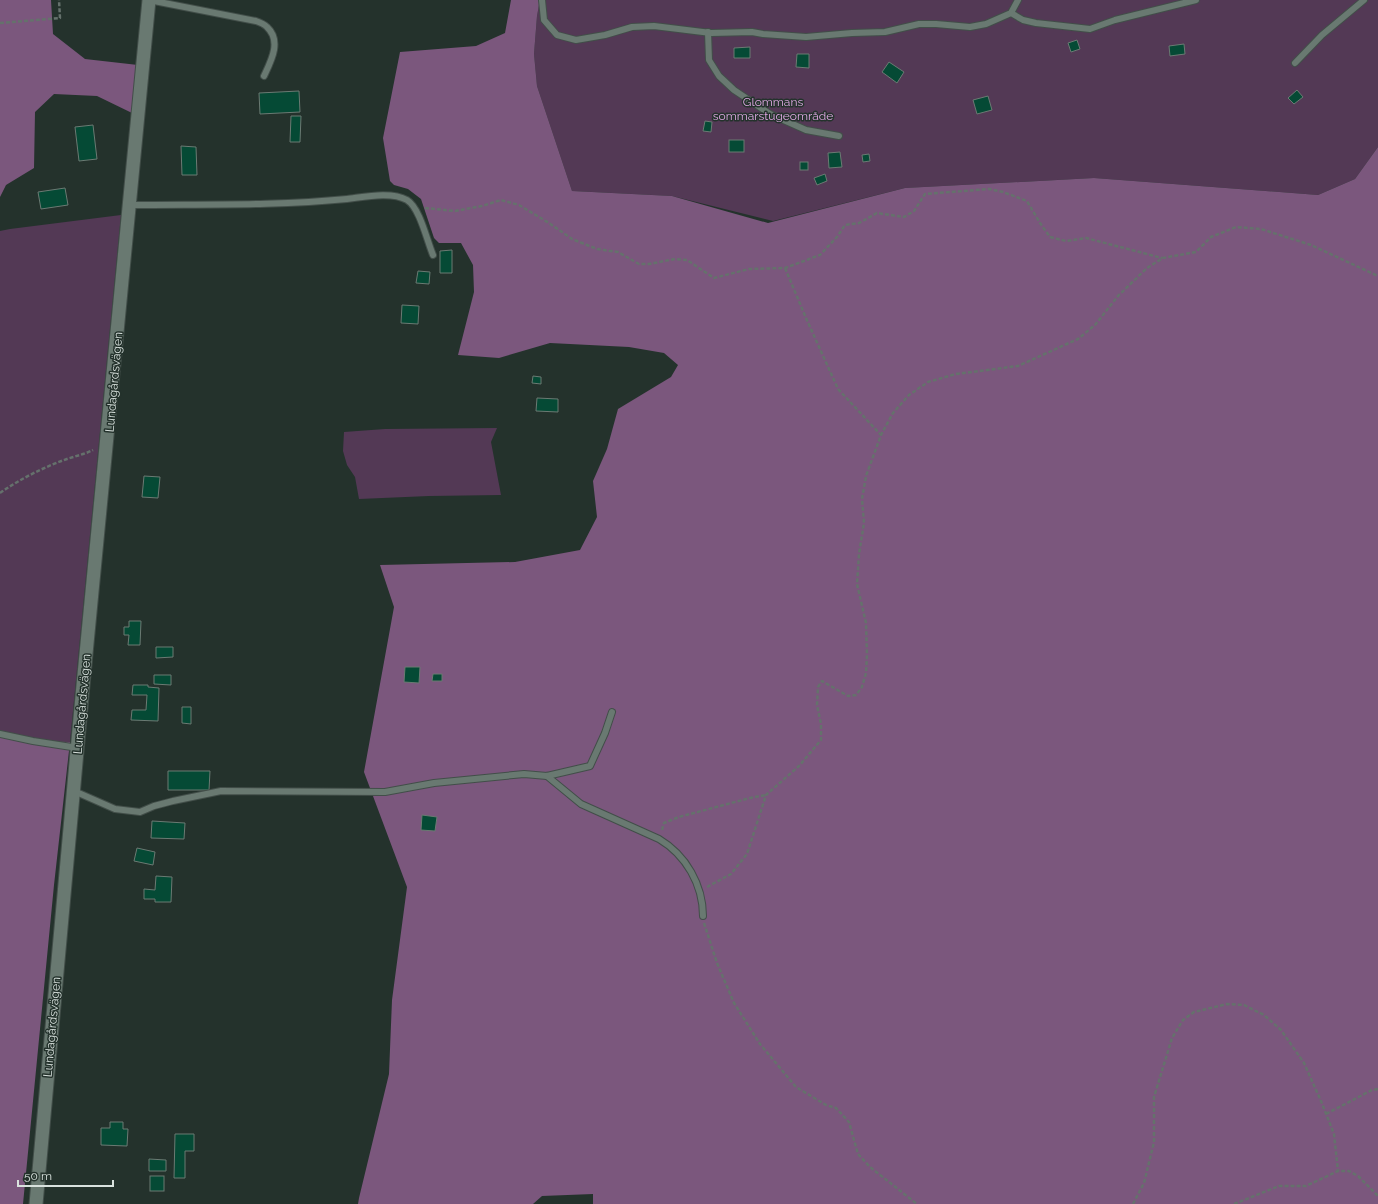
<svg xmlns="http://www.w3.org/2000/svg" width="1378" height="1204" font-family="Raleway,sans-serif">
<rect width="100%" height="100%" fill="#24322c"/>
<!-- green -->
<g fill="#533955">
<path d="M540 0H1378V147L1355 179 1318 195 1094 178 905 188 773 221 672 196 572 191 537 86 534 54 537 16Z"/>
<path d="M121 215 70 742 46 741 0 735V231L10 229Z"/>
<path d="M497 428 491 442 501 495 429 496 359 499 355 477 347 465 343 451 344 432 385 429Z"/>
</g>
<!-- forest -->
<g fill="#7b577d">
<path d="M0 0H51L53 34 85 59 138 65 132 113 97 96 54 94 35 112 34 168 6 185 0 197Z"/>
<path d="M511 0H540L537 16 534 54 537 86 572 191 672 196 768 223 905 188 1094 178 1318 195 1355 179 1378 147V1204H593V1194L542 1196 533 1204H358L359 1198 389 1074 392 1000 407 887 364 772 394 607 380 565 515 562 580 550 597 517 593 481 607 449 618 409 671 377 678 365 664 353 629 347 550 343 499 358 458 355 474 292 473 265 461 243H439L434 238 421 199 408 189 394 185 390 181 383 138 400 52 476 46 505 33Z"/>
<path d="M0 735 46 741 70 742 54 885 23 1204H0Z"/>
</g>
<!-- building -->
<g fill="#054a35" stroke="#6b7a73">
<path d="M1077 40 1080 49 1071 52 1068 43Z"/>
<path d="M1184 44 1185 54 1170 56 1169 46Z"/>
<path d="M750 47V58H734V48Z"/>
<path d="M797 54H809V68L796 67Z"/>
<path d="M889 62 904 72 897 83 882 72Z"/>
<path d="M1297 90 1303 97 1294 104 1288 98Z"/>
<path d="M299 91 300 112 260 114 259 93Z"/>
<path d="M988 96 992 110 977 114 973 100Z"/>
<path d="M291 116H301L300 142H290Z"/>
<path d="M705 121 712 122 711 132 703 131Z"/>
<path d="M93 125 97 159 79 161 75 127Z"/>
<rect x="729" y="140" width="15" height="12"/>
<path d="M181 146 196 147 197 175H182Z"/>
<path d="M840 152 842 167 829 168 828 153Z"/>
<path d="M869 154 870 161 863 162 862 155Z"/>
<rect x="800" y="162" width="8" height="8"/>
<path d="M825 174 827 181 817 185 814 178Z"/>
<path d="M65 188 68 205 41 209 38 192Z"/>
<path d="M452 250V273H440V251Z"/>
<path d="M418 271 430 272 429 284 416 283Z"/>
<path d="M402 305 419 306 418 324 401 323Z"/>
<path d="M533 376 541 377V384L532 383Z"/>
<path d="M537 398 558 399V412L536 411Z"/>
<path d="M144 476 160 477 158 498 142 497Z"/>
<path d="M129 621H141L140 645H128L129 635H124V627H129Z"/>
<path d="M156 647H173V657L156 658Z"/>
<path d="M405 667H420L419 683 404 682Z"/>
<path d="M433 674H442V681H432Z"/>
<path d="M154 675H171V685L154 684Z"/>
<path d="M133 685H148V687L159 688 158 721 131 720 132 710H146L147 695H132Z"/>
<path d="M182 707H191V724L182 723Z"/>
<path d="M168 771H210L209 790H168Z"/>
<path d="M422 815 437 817 435 831 421 830Z"/>
<path d="M152 821 185 823 184 839 151 838Z"/>
<path d="M137 848 155 852 153 865 134 861Z"/>
<path d="M156 876 172 877 171 902H155V899H144V889L155 890Z"/>
<path d="M110 1122H123V1129H128L127 1146 101 1145V1128H110Z"/>
<path d="M175 1134H194V1151H185V1178H174Z"/>
<path d="M149 1159 166 1160V1171H149Z"/>
<rect x="150" y="1176" width="14" height="15"/>
</g>
<g fill="none" stroke-linecap="round" stroke-linejoin="round">
<!-- service casing -->
<g stroke="#424e49" stroke-width="8">
<g id="service">
<path d="M149 0 256 21C259 22 264 24 267 27 282 41 271 61 264 76"/>
<path d="M542 0 544 20 557 35 576 40 605 35 632 27 654 26 711 33 752 32 763 34 806 37 852 33 885 32 919 24H936L970 27 986 24 1011 13 1018 0"/>
<path d="M1011 13 1023 20 1036 23 1090 29 1115 20 1196 0"/>
<path d="M708 32 709 60 719 76 734 90 770 114 806 130 839 136"/>
<path d="M1295 63 1322 35 1364 0"/>
<path d="M130 205C203 204 275 206 347 199 364 197 391 191 407 200 420 208 427 241 433 255"/>
<path d="M0 734 33 741 78 748"/>
<path d="M547 776 581 804 659 839C686 855 703 885 703 916"/>
<path d="M74 791 115 809 140 812 154 806 173 801 221 791 385 792 434 783 524 774 547 776 590 766 605 733 612 712"/>
</g>
</g>
<!-- minor casing -->
<g stroke="#424e49" stroke-width="15">
<path id="minor" d="M36 1204 83 685 149 0"/>
</g>
<!-- path -->
<g stroke="#65716c" stroke-width="2.5" stroke-dasharray="4 2" stroke-linecap="butt">
<path d="M0 23 60 18 59 0"/>
<path d="M425 208 455 211 482 206 501 200 519 205 549 223 572 239 597 249 618 252 639 264H649L675 259 687 260 714 278 749 269 785 268 820 255 837 237 845 225 859 223 877 213 904 217 914 211 925 194 989 189 1003 192 1027 201 1040 223 1050 237 1066 241 1086 238 1162 258"/>
<path d="M785 268 806 318 838 389 881 435"/>
<path d="M0 493C20 479 44 467 67 459 76 456 85 454 93 450"/>
<path d="M662 830 664 823 679 817 750 798 766 795"/>
<path d="M707 887 731 874 747 854 766 795 799 766 821 740V724L817 705 818 687 822 681 848 696 856 695 862 687 866 673 867 655 866 623 857 584 859 554 864 523 862 499 866 476 881 435 893 413 909 395 928 382 956 374 1018 366 1078 339 1095 325 1118 296 1147 268 1163 258 1196 252 1211 237 1236 227 1261 229 1311 245 1378 276"/>
<path d="M704 923 717 963 734 1003 760 1044 796 1087 826 1105 836 1108 849 1122 858 1154 870 1167 917 1204"/>
<path d="M1326 1114 1372 1090 1378 1089"/>
<path d="M1133 1204 1144 1183 1154 1142V1097L1172 1038 1183 1020 1194 1012 1227 1004 1244 1005 1264 1015 1281 1030 1304 1063 1321 1101 1334 1134 1338 1171"/>
<path d="M1234 1204 1279 1186H1306L1338 1171H1349L1358 1176 1378 1196"/>
</g>
<!-- service -->
<use href="#service" stroke="#697971" stroke-width="6"/>
<!-- minor -->
<use href="#minor" stroke="#697971" stroke-width="13"/>
</g>
<g text-anchor="middle" stroke-width="3" stroke-linejoin="round" paint-order="stroke">
<!-- park labels -->
<g font-size="12" fill="#e1a9e5" stroke="#24322c">
<text x="773" y="106">Glommans<tspan x="773" dy="14">sommarstugeområde</tspan></text>
</g>
<!-- street labels -->
<g font-size="12" fill="#d9e2de" stroke="#24322c">
<text transform="translate(114 382) rotate(-85)" y="4">Lundagårdsvägen</text>
<text transform="translate(82 704) rotate(-85)" y="4">Lundagårdsvägen</text>
<text transform="translate(52 1027) rotate(-85)" y="4">Lundagårdsvägen</text>
</g>
</g>
<!-- scale -->
<path d="M18 1180v6h95v-6" fill="none" stroke="#d9e2de" stroke-width="2"/>
<text x="24" y="1180" font-size="12" fill="#d9e2de" stroke="#24322c" stroke-width="3" paint-order="stroke">50 m</text>
</svg>
